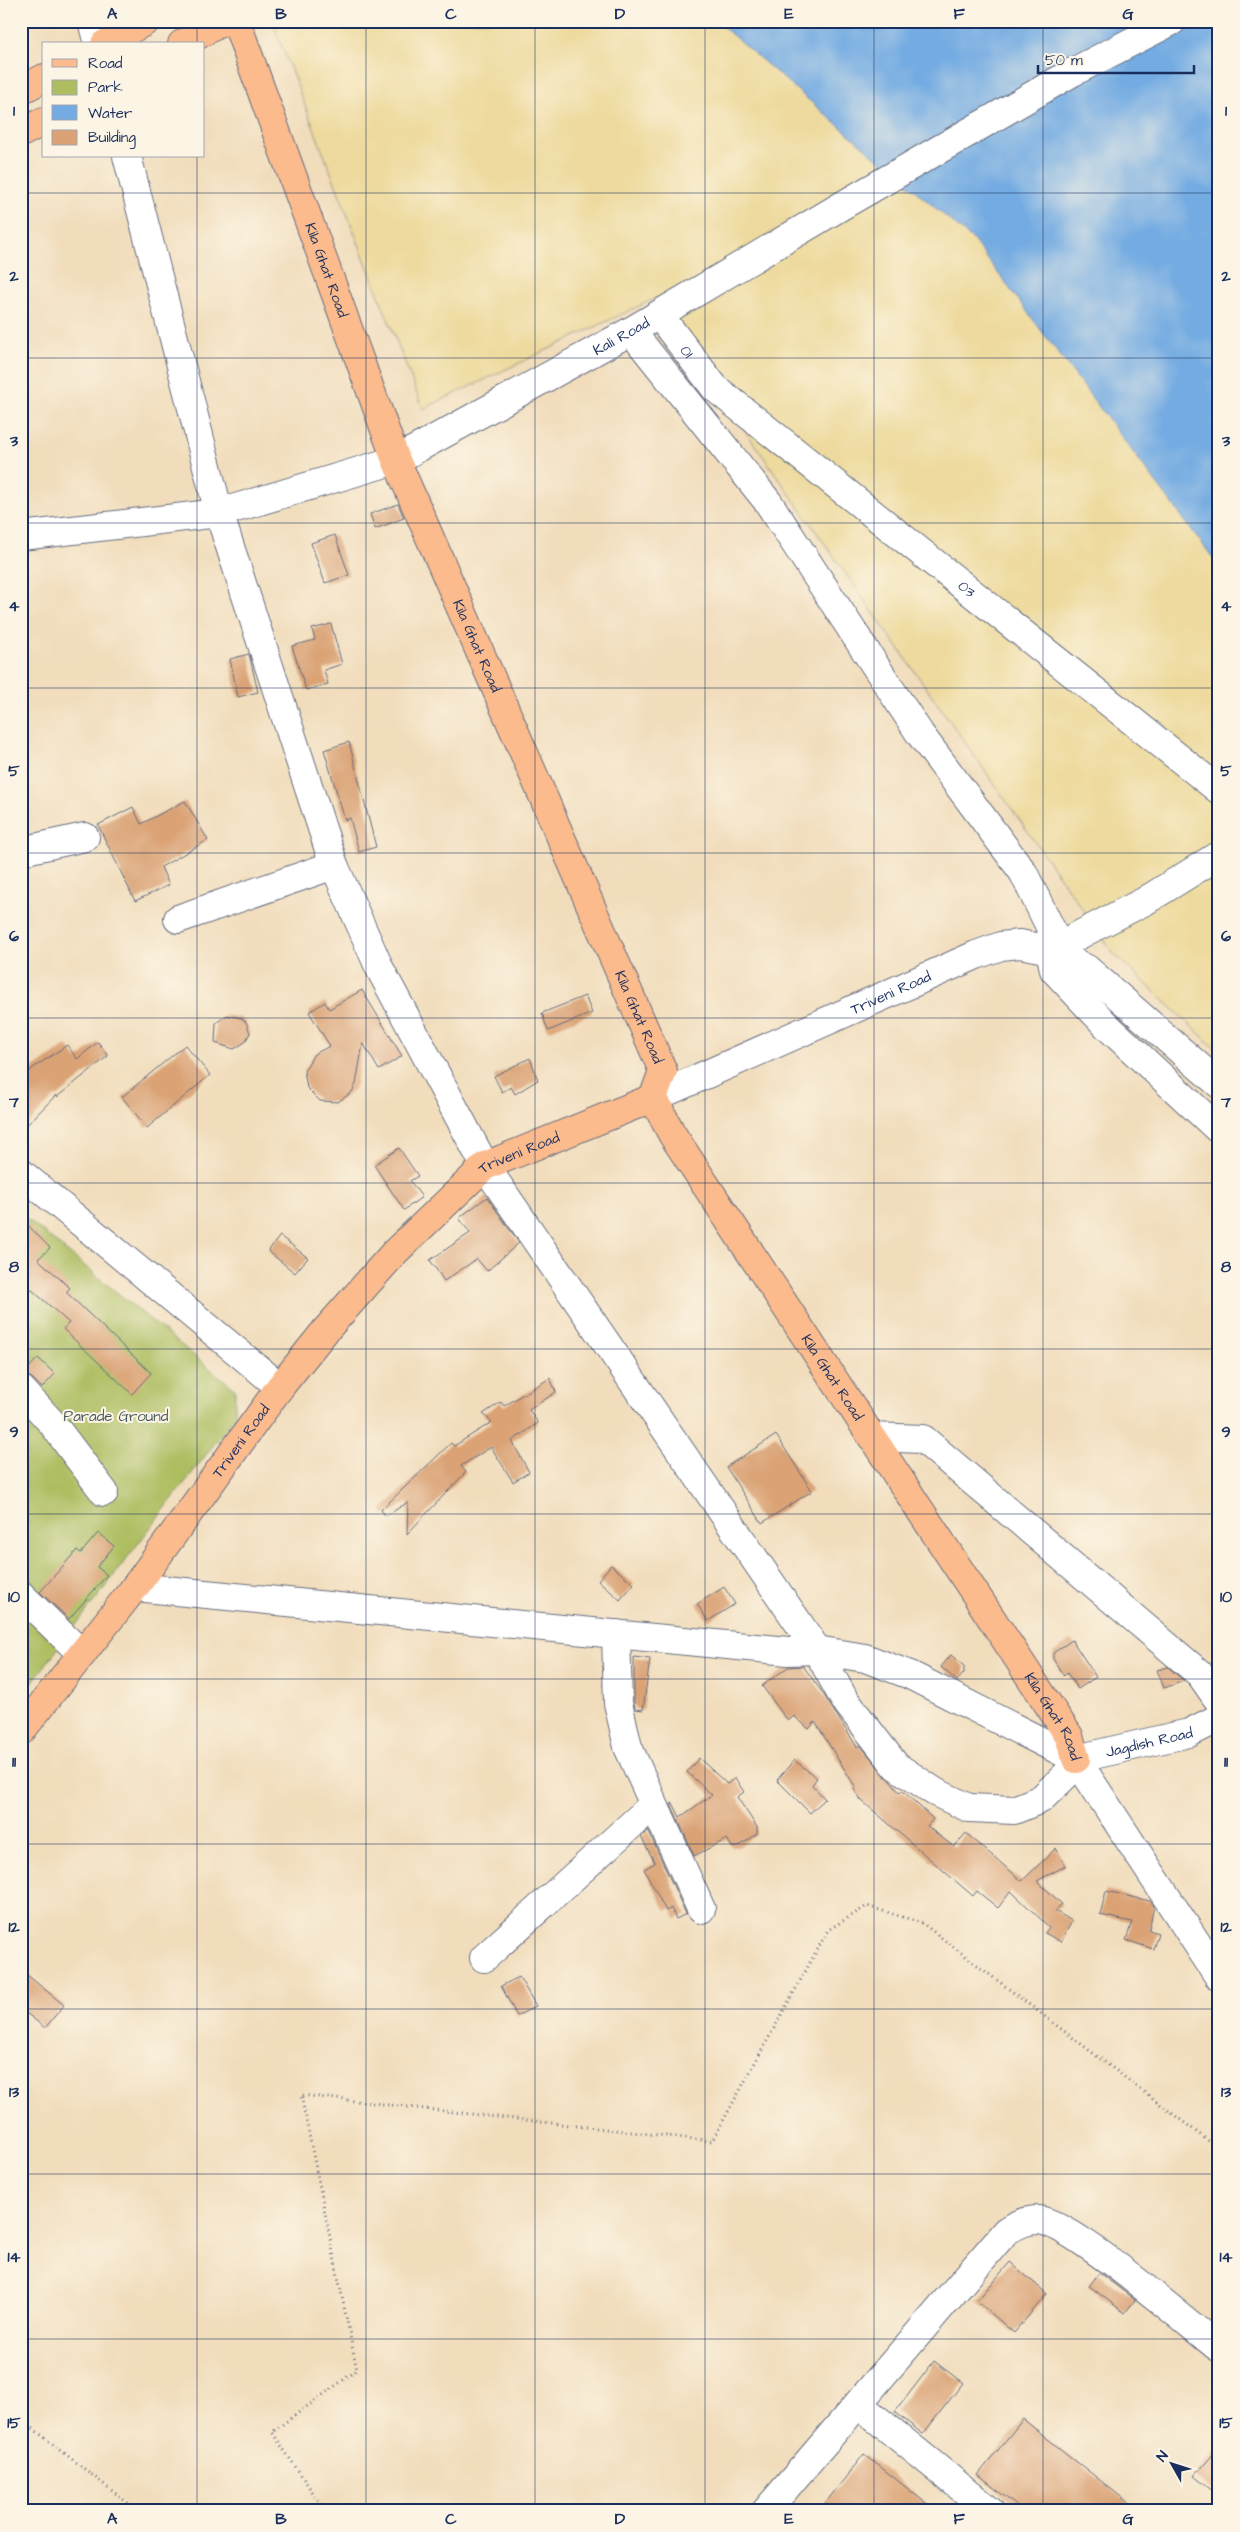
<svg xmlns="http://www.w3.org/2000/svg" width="1240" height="2532" font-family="'Architects Daughter',sans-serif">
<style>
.green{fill:#adbd60;stroke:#64765f}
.sand{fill:#eeda9e;stroke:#84847e}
.water{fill:#73abe2;stroke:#476da0}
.building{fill:#daa275}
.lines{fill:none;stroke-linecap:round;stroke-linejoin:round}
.minor-casing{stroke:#666c7f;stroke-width:30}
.major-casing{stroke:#666c7f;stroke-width:30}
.highway-casing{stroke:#666c7f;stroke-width:30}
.path{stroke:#666c7f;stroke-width:3;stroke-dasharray:1 4;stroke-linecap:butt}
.minor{stroke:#fff;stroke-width:28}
.major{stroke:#fbbb8d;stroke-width:28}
.highway{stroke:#fbbb8d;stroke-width:28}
.grid{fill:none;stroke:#1b2f5e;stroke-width:1;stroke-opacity:0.55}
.labels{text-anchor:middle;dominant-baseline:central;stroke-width:4;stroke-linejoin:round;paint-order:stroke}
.street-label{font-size:15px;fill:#1b2f5e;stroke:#fcf5e5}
.park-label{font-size:15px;fill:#475a5f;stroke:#fcf5e5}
.neatline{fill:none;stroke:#1b2f5e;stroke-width:2}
.grid-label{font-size:16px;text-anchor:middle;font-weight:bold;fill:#1b2f5e}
</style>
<rect width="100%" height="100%" fill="#fcf5e5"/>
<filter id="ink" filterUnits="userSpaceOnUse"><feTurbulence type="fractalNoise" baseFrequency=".02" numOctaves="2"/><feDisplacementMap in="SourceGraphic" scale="10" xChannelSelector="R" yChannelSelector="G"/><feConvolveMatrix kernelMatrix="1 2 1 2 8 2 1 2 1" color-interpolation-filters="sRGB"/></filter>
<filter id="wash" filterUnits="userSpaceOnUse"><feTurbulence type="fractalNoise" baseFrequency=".0096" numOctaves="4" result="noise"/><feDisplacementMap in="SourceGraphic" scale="20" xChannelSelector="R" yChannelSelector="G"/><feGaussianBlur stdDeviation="1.12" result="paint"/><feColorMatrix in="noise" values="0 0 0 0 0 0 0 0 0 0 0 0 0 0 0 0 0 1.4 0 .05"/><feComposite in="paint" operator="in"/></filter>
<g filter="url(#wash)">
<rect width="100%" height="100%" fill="#f1ddbc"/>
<path class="green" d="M21,1214L235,1389V1417L21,1697Z"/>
<path class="sand" d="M272,21H1186L1219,29V1052L1114,954L715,388L668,310L658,297L423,409Z"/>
<path class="water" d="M716,21H1219V566L973,240Z"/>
<g id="blocks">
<g class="building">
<path d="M398,504L404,518L375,529L370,514Z"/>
<path d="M335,535L349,575L325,583L311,543Z"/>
<path d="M331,624L342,664L324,670L328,684L306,690L292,646L315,640L312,629Z"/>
<path d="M249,654L258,692L238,697L230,659Z"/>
<path d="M349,742L376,847L359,852L350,818L345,820L324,750Z"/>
<path d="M185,801L208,840L161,867L169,885L135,901L98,825L133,807L141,824Z"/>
<path d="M362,990L402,1056L379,1070L363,1043L356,1084L352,1092L338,1102L320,1101L307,1088L304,1071L314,1054L330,1046L309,1012L325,1002L329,1009Z"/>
<path d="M585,996L592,1013L548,1031L542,1013Z"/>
<path d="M227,1015L241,1018L246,1022L250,1033L245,1042L234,1049L215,1043L216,1023Z"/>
<path d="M98,1042L108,1056L57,1097L56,1095L21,1131V1080L33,1068L67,1045L77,1059Z"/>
<path d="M185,1045L210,1075L147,1128L122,1097Z"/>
<path d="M530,1058L538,1080L515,1094L511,1087L502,1092L494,1076Z"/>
<path d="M399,1148L418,1176L410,1181L422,1197L404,1210L374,1165Z"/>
<path d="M487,1197L519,1243L487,1271L477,1259L444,1281L430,1260L470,1233L459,1218Z"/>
<path d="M21,1218L50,1248L38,1259L70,1288L66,1292L151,1373L132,1394L63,1329L69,1323L21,1280Z"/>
<path d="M280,1236L308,1258L295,1273L268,1251Z"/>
<path d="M38,1358L55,1374L42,1388L32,1378L23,1374Z"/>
<path d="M550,1378L556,1392L529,1410L538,1423L512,1441L529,1472L513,1482L491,1447L461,1466L466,1472L407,1534L408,1502L386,1516L381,1510L451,1443L454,1446L492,1422L483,1414L501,1402L504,1406Z"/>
<path d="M776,1435L812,1491L762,1523L726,1467Z"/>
<path d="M98,1533L114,1546L97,1567L107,1575L69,1619L40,1592L77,1550L81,1553Z"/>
<path d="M611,1565L634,1584L620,1600L598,1580Z"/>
<path d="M724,1587L735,1604L708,1621L697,1604Z"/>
<path d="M1072,1640L1096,1677L1078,1689L1067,1673L1064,1676L1053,1659V1653Z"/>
<path d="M951,1655L964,1666V1673L957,1681L941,1667Z"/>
<path d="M634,1657L650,1659L643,1710L635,1709L634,1701Z"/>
<path d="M803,1666L822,1692L857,1747L860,1745L900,1793L902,1790L933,1819L927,1826L954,1847L966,1833L1022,1881L1056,1848L1065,1866L1037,1881L1062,1904L1055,1911L1072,1921L1061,1942L1045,1933L1049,1927L1011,1891L998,1908L977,1891L973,1896L861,1800L854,1789L856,1788L815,1722L809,1729L794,1716L788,1721L762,1686L788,1667Z"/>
<path d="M1168,1667L1184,1681L1164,1688L1157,1670Z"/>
<path d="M699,1758L727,1784L735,1778L744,1792L737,1797L757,1827V1834L738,1847H732L727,1839L694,1856L671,1804L673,1803L680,1817L712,1795L687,1772Z"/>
<path d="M794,1760L817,1778L812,1785L825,1799L810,1813L777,1780Z"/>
<path d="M648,1830L686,1914L676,1919L671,1908L666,1911L644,1869L655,1863L641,1837Z"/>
<path d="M1106,1891L1150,1901L1154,1906L1149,1930L1158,1933L1153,1949L1126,1940L1132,1922L1100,1915Z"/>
<path d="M21,1970L64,2005L45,2028L21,2009Z"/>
<path d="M519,1977L536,2006L517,2016L501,1986Z"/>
<path d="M1010,2262L1047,2294L1014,2333L977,2301Z"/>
<path d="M1099,2273L1135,2300L1125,2313L1089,2286Z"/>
<path d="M934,2361L963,2383L923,2434L895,2412Z"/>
<path d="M1023,2419L1068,2455L1139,2511H1023L978,2475Z"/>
<path d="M1219,2446V2496L1194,2476Z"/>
<path d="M864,2454L936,2511H819Z"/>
</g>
</g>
</g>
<g filter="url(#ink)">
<use href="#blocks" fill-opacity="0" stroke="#666c7f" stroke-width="1"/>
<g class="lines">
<defs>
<g id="minor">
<path d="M92,21L98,44"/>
<path d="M127,156L219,513L334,865L380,969L485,1166L817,1650L844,1699L896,1766L935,1792L969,1808L1014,1810L1041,1799L1068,1773L1076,1759"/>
<path id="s1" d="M659,315L715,388L1219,790"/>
<path d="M631,331L768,502L920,734L1023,872L1052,931L1050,950L1054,970L1107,1026L1219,1130"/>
<path id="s2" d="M21,536L219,513L396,460L631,331L843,205L1073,72L1172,21"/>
<path d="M21,851L85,837"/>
<path d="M178,919L334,865"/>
<path d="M1050,950L1087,969L1219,1084"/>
<path id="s3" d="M653,1098L976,955L1001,946L1020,944L1050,950L1145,901L1219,855"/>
<path d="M21,1173L280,1387"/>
<path d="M21,1389L52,1423L104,1492"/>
<path d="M872,1437L923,1439L1200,1674L1219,1701"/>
<path d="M135,1587L788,1651L817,1650L865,1658L910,1675L1076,1759"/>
<path d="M21,1595L82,1654"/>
<path d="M616,1634L618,1703L628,1747L701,1909"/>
<path d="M1076,1759L1219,1977"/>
<path id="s4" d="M1076,1759L1189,1733L1219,1718"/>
<path d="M484,1958L653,1805"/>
<path d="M858,2404L990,2511"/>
<path d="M766,2511L1006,2231C1017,2225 1025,2220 1038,2220C1071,2222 1186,2322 1219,2348"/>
</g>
<g id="major">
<path id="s5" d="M236,21L396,460L663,1071L653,1098L672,1134L1069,1736L1076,1759"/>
<path id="s6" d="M21,1731L135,1587L280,1387L325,1331L395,1252L485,1166L653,1098"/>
</g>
<g id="highway">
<path d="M105,44L146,21"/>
<path d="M182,44L223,21"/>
<path d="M21,90L44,78"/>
<path d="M21,133L44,121"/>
</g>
</defs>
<use href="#minor" class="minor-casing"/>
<use href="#major" class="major-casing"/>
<use href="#highway" class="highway-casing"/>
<g class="path">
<path d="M21,2419L138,2511"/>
<path d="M320,2511L324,2509L272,2432L357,2370L301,2095L712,2141L828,1930L867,1906L922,1923L1219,2149"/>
</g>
<use href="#minor" class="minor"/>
<use href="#major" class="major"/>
<use href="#highway" class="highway"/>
</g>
</g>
<path class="grid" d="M197,21V44M366,21V2511M535,21V2511M705,21V2511M874,21V2511M1043,21V2511M197,156V2511M21,193H1219M21,358H1219M21,523H1219M21,688H1219M21,853H1219M21,1018H1219M21,1183H1219M21,1349H1219M21,1514H1219M21,1679H1219M21,1844H1219M21,2009H1219M21,2174H1219M21,2339H1219"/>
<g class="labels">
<g class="street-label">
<text stroke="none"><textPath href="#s5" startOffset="265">Kila Ghat Road</textPath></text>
<text stroke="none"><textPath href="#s2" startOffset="641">Kali Road</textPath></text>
<text stroke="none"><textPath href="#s1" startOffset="46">01</textPath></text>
<text stroke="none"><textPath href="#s1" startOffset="414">03</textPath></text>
<text stroke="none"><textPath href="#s5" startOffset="670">Kila Ghat Road</textPath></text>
<text stroke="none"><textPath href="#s3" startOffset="260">Triveni Road</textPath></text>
<text stroke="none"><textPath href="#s5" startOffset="1075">Kila Ghat Road</textPath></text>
<text stroke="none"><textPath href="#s6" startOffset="769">Triveni Road</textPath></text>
<text stroke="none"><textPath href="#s5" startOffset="1495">Kila Ghat Road</textPath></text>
<text stroke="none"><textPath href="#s6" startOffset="364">Triveni Road</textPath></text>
<text stroke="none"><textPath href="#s5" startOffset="1900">Kila Ghat Road</textPath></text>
<text stroke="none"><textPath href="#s4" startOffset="75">Jagdish Road</textPath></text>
</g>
<g class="park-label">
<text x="116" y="1416">Parade Ground</text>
</g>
</g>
<rect width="1240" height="2532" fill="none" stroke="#fcf5e5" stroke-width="55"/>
<rect x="42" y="42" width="162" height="115" fill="#fcf5e5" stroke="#a2a6af"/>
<rect x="52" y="59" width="25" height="8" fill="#fbbb8d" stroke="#a2a6af"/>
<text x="88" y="68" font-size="15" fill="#1b2f5e">Road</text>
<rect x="52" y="80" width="25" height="15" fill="#adbd60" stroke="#a2a6af"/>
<text x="88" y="92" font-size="15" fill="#1b2f5e">Park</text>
<rect x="52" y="105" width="25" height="15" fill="#73abe2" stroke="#a2a6af"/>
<text x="88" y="118" font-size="15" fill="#1b2f5e">Water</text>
<rect x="52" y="130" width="25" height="15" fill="#daa275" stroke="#a2a6af"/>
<text x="88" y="142" font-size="15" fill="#1b2f5e">Building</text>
<g transform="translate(1172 2464) rotate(309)" stroke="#fcf5e5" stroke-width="4" paint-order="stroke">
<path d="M0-4L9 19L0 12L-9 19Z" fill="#1b2f5e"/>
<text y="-8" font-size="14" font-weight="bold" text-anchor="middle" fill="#1b2f5e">N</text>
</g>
<path d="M1038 65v8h156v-8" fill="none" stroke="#1b2f5e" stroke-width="2.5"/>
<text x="1045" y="65" font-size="15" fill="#1b2f5e" stroke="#fcf5e5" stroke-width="4" paint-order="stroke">50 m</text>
<rect x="28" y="28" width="1184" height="2476" class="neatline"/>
<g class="grid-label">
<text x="112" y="19">A</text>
<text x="281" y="19">B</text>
<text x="451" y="19">C</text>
<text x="620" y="19">D</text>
<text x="789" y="19">E</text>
<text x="959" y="19">F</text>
<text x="1128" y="19">G</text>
<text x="14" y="116">1</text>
<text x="1226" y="116">1</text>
<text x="14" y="281">2</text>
<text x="1226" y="281">2</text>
<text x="14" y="446">3</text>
<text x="1226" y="446">3</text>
<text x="14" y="611">4</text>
<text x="1226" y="611">4</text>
<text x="14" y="776">5</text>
<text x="1226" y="776">5</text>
<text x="14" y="941">6</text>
<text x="1226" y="941">6</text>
<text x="14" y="1107">7</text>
<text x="1226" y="1107">7</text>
<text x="14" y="1272">8</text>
<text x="1226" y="1272">8</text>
<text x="14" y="1437">9</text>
<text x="1226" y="1437">9</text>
<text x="14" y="1602">10</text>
<text x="1226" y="1602">10</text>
<text x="14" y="1767">11</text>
<text x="1226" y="1767">11</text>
<text x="14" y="1932">12</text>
<text x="1226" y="1932">12</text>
<text x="14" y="2097">13</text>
<text x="1226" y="2097">13</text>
<text x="14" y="2262">14</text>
<text x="1226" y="2262">14</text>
<text x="14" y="2428">15</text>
<text x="1226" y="2428">15</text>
<text x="112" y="2524">A</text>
<text x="281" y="2524">B</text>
<text x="451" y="2524">C</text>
<text x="620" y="2524">D</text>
<text x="789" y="2524">E</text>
<text x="959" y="2524">F</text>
<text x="1128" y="2524">G</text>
</g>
</svg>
